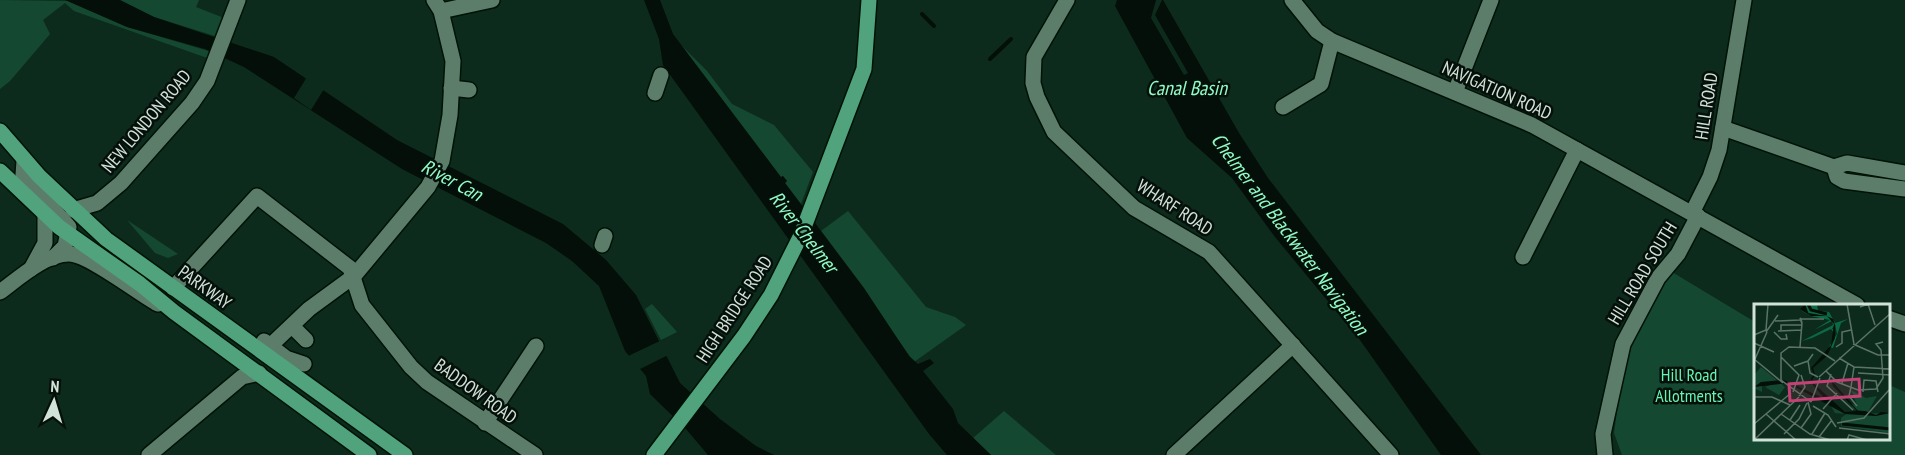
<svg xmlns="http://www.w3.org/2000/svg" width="1905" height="455" font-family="'PT Sans Narrow',sans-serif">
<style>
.green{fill:#154830}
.water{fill:#030f08}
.pier{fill:#0d2b1c}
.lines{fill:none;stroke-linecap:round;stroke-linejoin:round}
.stream{stroke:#030f08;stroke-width:4}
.street-casing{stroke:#001306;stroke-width:18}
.secondary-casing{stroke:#001306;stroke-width:18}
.primary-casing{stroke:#001306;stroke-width:18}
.street{stroke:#5d7d6b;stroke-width:15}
.secondary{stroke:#5d7d6b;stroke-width:15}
.primary{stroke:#50a37c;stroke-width:15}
.labels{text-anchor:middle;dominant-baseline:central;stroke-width:5;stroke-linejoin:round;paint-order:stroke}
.street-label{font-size:18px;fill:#d1e2d8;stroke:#05100a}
.park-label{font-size:18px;fill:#66f5b1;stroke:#05100a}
.water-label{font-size:20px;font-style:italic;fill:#91fcc5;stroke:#05100a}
.inset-river{fill:none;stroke:#030f08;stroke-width:3}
.inset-road{fill:none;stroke:#5b7467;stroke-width:1.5}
.view{fill:#c54074;fill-opacity:0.15;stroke:#c54074;stroke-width:3}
.inset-edge{fill:none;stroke:#d1e2d8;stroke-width:3}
</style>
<rect width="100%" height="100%" fill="#0d2b1c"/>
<g class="green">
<path d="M0,0L69,1L127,27L212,52L210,59L74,11L65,3L43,20L50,34L10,81L0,89Z"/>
<path d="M120,0H199L196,7L224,18L218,37L154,17Z"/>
<path d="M681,45L707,71L732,104L774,125L813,172L801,204L785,183L787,181L783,176L781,178Z"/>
<path d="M848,211L926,307L955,317L966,325L914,362L821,231Z"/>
<path d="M127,220L178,254L168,258L155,253Z"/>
<path d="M1672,272L1755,322V438H1888L1889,385L1905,392V455H1622L1614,433L1620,388L1630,347L1639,324Z"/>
<path d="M652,304L677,332L661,340L645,309Z"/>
<path d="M1004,411L1056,455H991L973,438Z"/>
</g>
<g class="water">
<path d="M65,0H120L154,17L274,57L397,140L563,224L606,260L636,295L680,383L720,419L756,446L774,455H708L686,429L650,394L646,376L625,351L599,286L572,261L546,243L402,169L244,67L205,49L127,27Z"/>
<path d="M644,0H660L673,34L781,177L783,176L787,181L785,183L864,288L909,356L918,364L930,359L934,363L923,371L953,409L958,423L991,455H947L929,434L663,65L659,39Z"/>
<path d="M1117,0H1163L1239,133L1268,178L1481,455H1441L1360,340L1275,237L1232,178L1187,138L1115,6Z"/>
</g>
<g class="pier">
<path d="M1156,0H1162L1155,15L1188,73L1184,75L1151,18Z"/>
<path d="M307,77L324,89L311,110L294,98Z"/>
<path d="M664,339L670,354L636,371L626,357Z"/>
</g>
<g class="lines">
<g class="stream">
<path d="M922,14L934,26"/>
<path d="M990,59L1011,39"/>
</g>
<defs>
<g id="street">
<path d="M1067,0L1034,57L1033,83L1037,97L1054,132L1134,208L1209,252L1391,455"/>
<path d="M1292,0L1317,31L1332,41L1532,125L1857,305"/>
<path d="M441,11L492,0"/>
<path d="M451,88L469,90"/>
<path d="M1455,92L1491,0"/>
<path d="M655,93L661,75"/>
<path d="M1283,107L1321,84L1332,41"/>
<path d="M1723,128L1834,167L1847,163L1905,173"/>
<path d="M1834,167L1837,177L1844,181L1905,189"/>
<path d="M73,210L97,203L121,183L192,103L207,81L238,0"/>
<path d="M1692,213L1710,177L1719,150L1744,0"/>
<path d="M602,245L605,236"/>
<path d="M1523,257L1577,150"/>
<path d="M173,288L257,196L350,268L362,305L411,367L427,382L535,455"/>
<path d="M1888,318L1905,324"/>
<path d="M292,326L306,340"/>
<path d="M264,341L286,358L304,364"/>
<path d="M270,346L309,309L354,276L428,187L442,161L450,115L453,61L441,11L434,0"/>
<path d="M485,423L536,346"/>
<path d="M1174,455L1293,345"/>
<path d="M1605,455L1603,434L1623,344L1658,278L1678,254L1698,216"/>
</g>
<g id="secondary">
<path d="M24,161L23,175L69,227L65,246L53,258"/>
<path d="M31,269L45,243V216"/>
<path d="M0,292C19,278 45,254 69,254C88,254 138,293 158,304"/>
<path d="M149,455L242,377L259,373"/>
</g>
<g id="primary">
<path d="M0,131L39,176L106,239L405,455"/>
<path d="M0,171L59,227L140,284L174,312L369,455"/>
<path d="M654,455L744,336L771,295L801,235L864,69L869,0"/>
</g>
</defs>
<use href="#street" class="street-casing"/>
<use href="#secondary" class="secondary-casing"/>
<use href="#primary" class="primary-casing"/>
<use href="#street" class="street"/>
<use href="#secondary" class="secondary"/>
<use href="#primary" class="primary"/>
</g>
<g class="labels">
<g class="street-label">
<text transform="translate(1497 90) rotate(24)">NAVIGATION ROAD</text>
<text transform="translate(1706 106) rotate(-81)">HILL ROAD</text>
<text transform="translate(146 121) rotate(-50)">NEW LONDON ROAD</text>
<text transform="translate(1175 207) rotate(33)">WHARF ROAD</text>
<text transform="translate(1642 273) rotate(-59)">HILL ROAD SOUTH</text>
<text transform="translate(205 287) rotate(36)">PARKWAY</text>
<text transform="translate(734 309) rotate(-57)">HIGH BRIDGE ROAD</text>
<text transform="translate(476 391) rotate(36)">BADDOW ROAD</text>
</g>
<g class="park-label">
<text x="1689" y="374">Hill Road<tspan x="1689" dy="21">Allotments</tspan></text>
</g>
<g class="water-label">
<text x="1187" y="88">Canal Basin</text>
<text transform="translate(452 180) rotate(28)">River Can</text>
<text transform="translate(804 232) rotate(52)">River Chelmer</text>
<text transform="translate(1290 234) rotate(53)">Chelmer and Blackwater Navigation</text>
</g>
</g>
<g transform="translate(1754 304)">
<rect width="136" height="136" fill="#0d2b1c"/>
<path d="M7,63L31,83L25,91L11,83L21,79H8V88L0,84V71ZM97,86L112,94L123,92L114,108L99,105L97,100L103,101ZM75,99L91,110L136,109V129L87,122V114L92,110L81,109Z" fill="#154830"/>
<path d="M51,0H63L64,7L75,8L81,19L94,15L87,19L79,44L75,43L83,30L81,20L78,25L81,26V30L77,25L58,34L48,37L79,21L78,17L60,26L76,16L57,12L46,6L55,10Z" fill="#0b6a45"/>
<path d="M51,0L54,9L73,12L79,15L81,21V34L73,52L59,64L61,71L58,76L59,79L91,108L103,107L79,82L77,76L104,107H111L122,111L127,108L136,109L122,112L91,110L34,79L0,83L7,78L30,76L71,95L59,81L57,75L60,70L57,64L77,41L80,20L73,12H57L46,5Z" fill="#030f08"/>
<path class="inset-river" d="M54,0L57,6L73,10M88,120L137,125"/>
<path class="inset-road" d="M93,0L100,40M106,3L114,0L121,21M47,15H70M21,17L46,16M27,26V21H48M24,27L48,26M12,28L24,11M20,28L27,35H33L32,30M0,31L12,26L14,0M0,39L20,48M99,40L124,51H137M46,43L48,19L47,15L46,14L48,20M82,43L88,39V28L97,26M27,53L45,71L39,88M85,54L100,63L137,65M0,55L29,79M1,55L13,28M54,57L56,69L64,73M40,62L54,57L59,50M72,67L83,78L104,86L122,85L129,74L127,46L122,40L129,38M104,69L137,71M77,70L73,82L99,106M65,73L137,9M88,79L94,59M97,83L95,92L103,102M97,83L100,63M109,88L110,76L122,77L124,88M45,92L51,83L47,71M0,93H18L36,101M57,98L27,76V49L35,43L61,44L81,57M57,98L66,74M59,102L74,111L82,123M69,105L83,89M12,110L42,136M27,110L56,130L76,136M36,116L46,101M83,119L110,114L135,86M0,120L37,89M47,124L57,110L54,98M85,124L137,130M30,130L45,115L53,99M58,130L71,109M65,133L78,116M0,136L45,93M93,136L95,131L113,136"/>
<path class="view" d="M105,75L106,92L36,97L35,80Z"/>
<rect width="136" height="136" class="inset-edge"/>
</g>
<g transform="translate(54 401) rotate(4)" stroke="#05100a" stroke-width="4.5" paint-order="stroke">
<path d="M0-4.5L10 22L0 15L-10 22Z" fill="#d1e2d8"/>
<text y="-9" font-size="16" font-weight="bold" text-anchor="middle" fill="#d1e2d8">N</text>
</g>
</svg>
